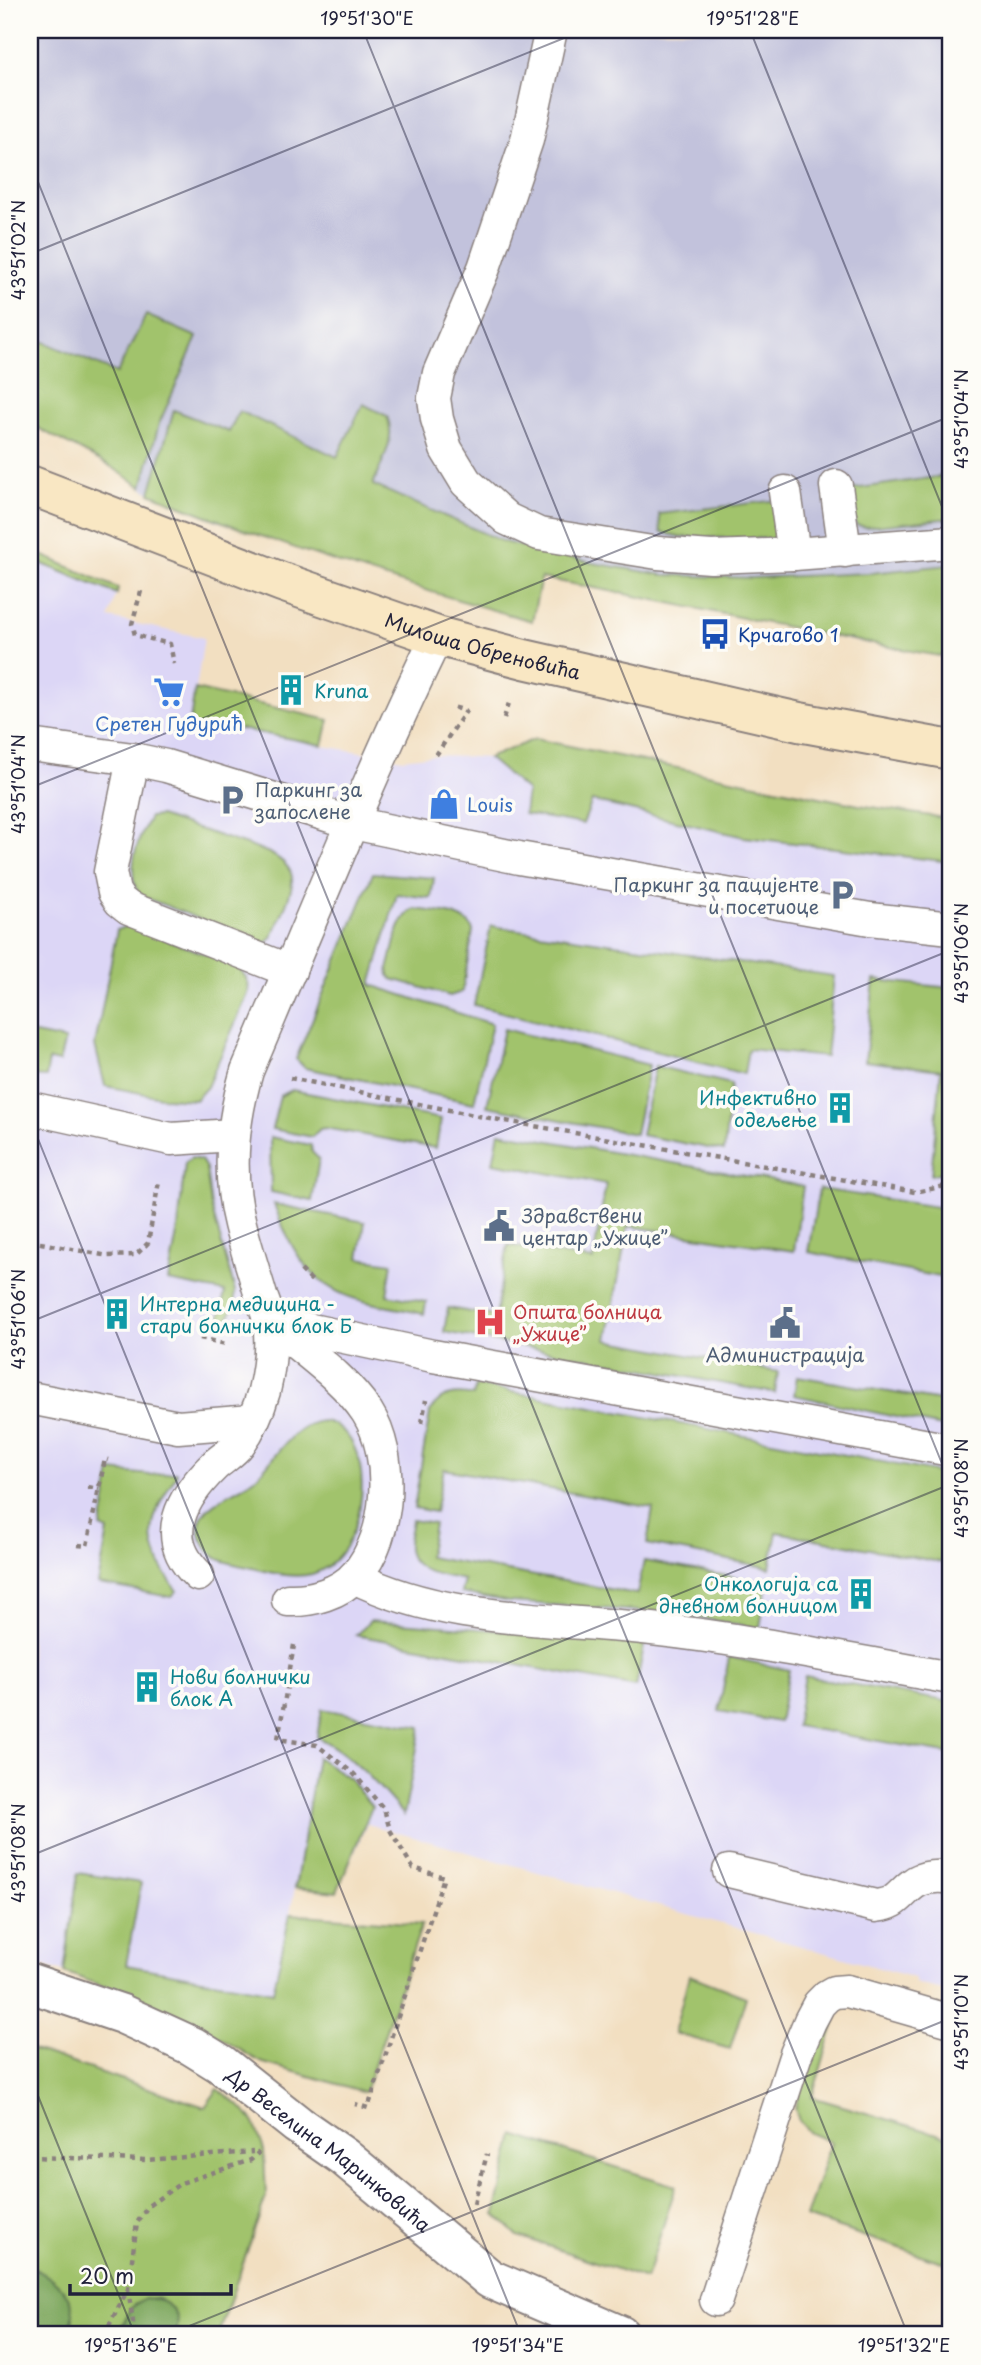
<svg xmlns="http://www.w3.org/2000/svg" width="981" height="2365" font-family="'Playpen Sans',sans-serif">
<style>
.built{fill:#dcd6f6}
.industrial{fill:#c2c2dc}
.green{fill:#a1c36c;stroke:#627254;stroke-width:2}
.forest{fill:#80a960;stroke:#51664e;stroke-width:2}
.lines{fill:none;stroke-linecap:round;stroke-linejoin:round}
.lane-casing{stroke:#8a807e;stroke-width:35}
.street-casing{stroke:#8a807e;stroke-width:42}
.secondary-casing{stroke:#8a807e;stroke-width:42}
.path{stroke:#8a807e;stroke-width:4.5;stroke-dasharray:5 5;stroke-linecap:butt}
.lane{stroke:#fff;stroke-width:32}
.street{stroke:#fff;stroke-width:38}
.secondary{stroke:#f9e7c3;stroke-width:38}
.ticks{fill:none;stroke:#22223b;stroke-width:2;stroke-opacity:0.45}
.labels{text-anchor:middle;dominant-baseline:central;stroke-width:7;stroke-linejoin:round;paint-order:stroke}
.transit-label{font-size:19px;fill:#164399;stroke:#fdfcf7;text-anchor:start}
.street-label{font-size:19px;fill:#22223b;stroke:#fdfcf7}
.culture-label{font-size:19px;fill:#0d838f;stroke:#fdfcf7;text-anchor:start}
.shop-label{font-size:19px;fill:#366cbe;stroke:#fdfcf7}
.service-label{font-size:19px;fill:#4e5e75;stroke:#fdfcf7;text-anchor:start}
.health-label{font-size:19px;fill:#be3a42;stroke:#fdfcf7;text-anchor:start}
.neatline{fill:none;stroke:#22223b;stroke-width:2.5}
.ticks-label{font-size:18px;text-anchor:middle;fill:#22223b}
</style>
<rect width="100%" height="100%" fill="#fdfcf7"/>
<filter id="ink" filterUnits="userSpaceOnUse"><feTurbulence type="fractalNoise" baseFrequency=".0143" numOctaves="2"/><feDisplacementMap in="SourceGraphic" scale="14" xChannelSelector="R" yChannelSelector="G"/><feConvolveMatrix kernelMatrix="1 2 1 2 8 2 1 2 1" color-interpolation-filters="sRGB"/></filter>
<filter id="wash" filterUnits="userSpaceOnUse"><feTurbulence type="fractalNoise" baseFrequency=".00686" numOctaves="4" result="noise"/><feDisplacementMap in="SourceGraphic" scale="28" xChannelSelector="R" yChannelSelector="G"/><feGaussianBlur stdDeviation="1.57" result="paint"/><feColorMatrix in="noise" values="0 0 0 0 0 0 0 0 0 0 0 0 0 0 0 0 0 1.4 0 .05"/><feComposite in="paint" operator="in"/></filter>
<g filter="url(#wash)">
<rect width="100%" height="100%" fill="#f2dfc1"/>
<path class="built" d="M30,550L118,588L109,618L204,638L196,689L329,720L323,746L403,759L436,755L488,758L535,739L859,805L951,819V1993L915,1983V1978L367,1824L337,1893L295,1888L270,2012L64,1972L30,1961Z"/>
<path class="industrial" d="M30,30H951V658L851,641L660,600L219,522L150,493L110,466L30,424Z"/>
<g class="green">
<path d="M146,315L197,337L159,424L142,487L110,466L30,424V336L117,373Z"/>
<path d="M363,404L387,416C397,440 381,462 373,485L504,542L593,563L664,575L752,578L870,573L948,565L951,591V658C814,635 679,603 541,578L532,621C402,585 274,545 150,493L174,410L229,432L239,411L337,457Z"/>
<path d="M951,475V518L866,527L856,525L846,490Z"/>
<path d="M779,500L780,539L680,537L661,532L659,514Z"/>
<path d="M30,550L118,588L117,594L30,559Z"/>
<path d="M195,689L329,720L323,745L240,729L189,727Z"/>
<path d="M535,739L859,805L951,819V862L744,837L592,801L583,824L524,814L527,791L488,758Z"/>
<path d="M160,816L267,852C300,868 295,882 283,912C278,923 275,934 267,943L262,944L139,895C126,870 137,840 150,817Z"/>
<path d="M373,873L434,878L431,898L397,894L371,985L492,1024L474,1103L305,1068L296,1059Z"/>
<path d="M415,909C432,912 468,912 473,931L462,992L450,996L392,979L389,975L388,969C394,951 396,917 415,909Z"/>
<path d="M128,925L234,965C244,972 251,981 248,994L207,1087L195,1100L166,1098L105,1086L95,1045L117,930Z"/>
<path d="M491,926L834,976L826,1057L748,1049L744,1074L474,1005Z"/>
<path d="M874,980L951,988V1170L931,1175L941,1070L865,1061Z"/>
<path d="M504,1029L649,1065L635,1134L487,1106Z"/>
<path d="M30,1033L65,1040L59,1062L49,1060L46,1077L30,1076Z"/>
<path d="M655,1066L731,1084L724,1151L641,1135Z"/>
<path d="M292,1090L441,1119L436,1148L325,1128L320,1129L312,1137L272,1129L280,1096Z"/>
<path d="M499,1132L803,1186L794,1251L628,1226L607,1340L778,1372L775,1393L444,1332L448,1308L495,1316L508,1245L593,1260L606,1184L493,1163Z"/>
<path d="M270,1137L311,1145L312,1152L319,1159L312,1201L271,1192Z"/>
<path d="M191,1158L201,1160L206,1168L211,1206L235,1291V1301L227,1322L219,1320L225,1292L168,1281L178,1228L185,1163Z"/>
<path d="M819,1189L951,1209V1279L808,1252Z"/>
<path d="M274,1204L365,1222L359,1258L392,1263L387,1295L426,1302L424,1314C399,1308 369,1305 345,1295C305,1279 287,1241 274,1204Z"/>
<path d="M951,1345V1429L794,1395L797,1376L941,1401Z"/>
<path d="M476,1385L951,1475V1564L777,1532L770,1568L647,1544L653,1508L444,1469L435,1512L414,1508L430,1412C439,1394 455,1392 473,1396Z"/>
<path d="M323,1421C381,1431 371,1557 312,1574C289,1580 261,1569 238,1565C222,1561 212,1559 204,1544C183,1507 235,1495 255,1478C275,1460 292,1423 323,1421Z"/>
<path d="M111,1471L150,1475L176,1472V1476C145,1523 143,1543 177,1591L171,1597L98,1584L108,1531L101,1528Z"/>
<path d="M412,1520L434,1524L428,1557L637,1594L644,1561L767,1583L760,1628L667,1613L510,1602L461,1593L464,1580C445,1575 410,1574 408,1548C407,1539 411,1529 412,1520Z"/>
<path d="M370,1621L645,1641L636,1687L356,1635Z"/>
<path d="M729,1657L789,1670L779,1722L719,1711Z"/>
<path d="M805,1676L951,1702V1754L796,1726Z"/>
<path d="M322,1709L421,1727L404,1815C378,1785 353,1755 317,1737Z"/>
<path d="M317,1757L349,1778L372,1807L337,1892L295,1888Z"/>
<path d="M78,1873L141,1883L126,1965L273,1992L290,1914L422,1924L365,2092L260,2062L206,2029L143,2001L64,1972Z"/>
<path d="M689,1975L746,1997L730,2049L674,2033Z"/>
<path d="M837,2015L812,2097L951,2138V2265L806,2217L831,2142L810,2133L799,2121L795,2108L819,2028Z"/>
<path d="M30,2049L205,2107L218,2089L243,2109L254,2123L264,2150L266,2197L218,2335H175L177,2330L159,2298C131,2298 128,2313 118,2335H71L73,2313L38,2270L30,2268Z"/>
<path d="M514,2135L676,2186L646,2279L518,2236L495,2214Z"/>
</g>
<g class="forest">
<path d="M30,2268C48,2273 71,2291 73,2312C74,2320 70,2327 71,2335H30Z"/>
<path d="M145,2298C167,2299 184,2312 175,2335H118L131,2308Z"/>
</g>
</g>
<g filter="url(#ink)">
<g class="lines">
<defs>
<g id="lane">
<path d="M551,30L527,140L484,268L439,373L434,398L437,419L446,449L466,482L507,519L539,534L658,553L711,557L794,554L951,542"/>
<path d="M836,486L845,551"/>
<path d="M785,492L794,554"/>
<path d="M30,745L133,759L166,766L353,823L519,858L870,919L951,928"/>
<path d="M133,759L110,872L114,892L120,901L129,908L290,971"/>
<path d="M30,1108L171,1139L233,1135"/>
<path d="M269,1321L433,1356L951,1450"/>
<path d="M273,1324C304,1351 344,1377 367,1412C395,1456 391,1535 356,1575C340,1593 311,1601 288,1600"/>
<path d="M30,1398L178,1427L252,1421"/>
<path d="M198,1575C158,1537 182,1497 215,1465C223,1458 233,1452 239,1444C250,1429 259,1409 264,1391C269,1370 272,1343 269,1322C268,1313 264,1304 261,1296C254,1272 246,1248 240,1224C227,1173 232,1122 247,1071C309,926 368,778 437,636"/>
<path d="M354,1577C445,1623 553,1618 652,1629C752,1640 852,1661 951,1678"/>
<path d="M729,1871L876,1906C899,1903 897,1896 913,1884C923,1876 940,1876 951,1878"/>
<path d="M716,2300L796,2054L810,2021L819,2004L827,1996L834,1992L847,1991L951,2021"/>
</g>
<g id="street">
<path id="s1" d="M30,1983L122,2014L192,2046L221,2064L298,2125L344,2157L490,2279L620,2335"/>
</g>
<g id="secondary">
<path id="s2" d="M30,485L282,582L437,636L524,659L799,722L951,750"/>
</g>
</defs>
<use href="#lane" class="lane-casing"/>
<use href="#street" class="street-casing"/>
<use href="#secondary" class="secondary-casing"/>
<g class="path">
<path d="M141,591L132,624L135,635L170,644L174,664"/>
<path d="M504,718L509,703"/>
<path d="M436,755L466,711L453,707"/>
<path d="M290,1078L494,1119L915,1192L951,1185"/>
<path d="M30,1241L108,1256L136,1255L148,1243L159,1181"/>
<path d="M301,1270L315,1284"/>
<path d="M200,1338L226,1344"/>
<path d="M422,1423L426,1400"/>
<path d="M88,1487L99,1489"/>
<path d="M78,1545L87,1546L105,1459L108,1460"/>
<path d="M294,1645L278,1739L317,1745L354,1774L384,1809L390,1830L413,1868L444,1877L368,2108L355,2104"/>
<path d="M30,2157L146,2160L253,2152"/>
<path d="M474,2204L487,2154"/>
<path d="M128,2289L135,2335"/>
<path d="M104,2335L128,2289L137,2223L148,2206L181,2183L251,2160L259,2152"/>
</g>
<use href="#lane" class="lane"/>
<use href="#street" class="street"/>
<use href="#secondary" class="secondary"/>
</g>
</g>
<path class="ticks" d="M363,30L951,1486M750,30L951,529M30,162L908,2335M30,254L584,30M30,788L951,416M30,1119L521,2335M30,1322L951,950M30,1856L951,1484M30,2076L135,2335M167,2335L951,2018"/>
<defs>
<symbol id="bus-bare" viewBox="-9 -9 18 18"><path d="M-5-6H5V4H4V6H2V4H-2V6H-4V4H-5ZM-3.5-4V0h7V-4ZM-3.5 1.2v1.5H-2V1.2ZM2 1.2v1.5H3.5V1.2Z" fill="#1a4fb4" stroke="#fdfcf7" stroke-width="2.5" paint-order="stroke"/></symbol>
<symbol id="building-bare" viewBox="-9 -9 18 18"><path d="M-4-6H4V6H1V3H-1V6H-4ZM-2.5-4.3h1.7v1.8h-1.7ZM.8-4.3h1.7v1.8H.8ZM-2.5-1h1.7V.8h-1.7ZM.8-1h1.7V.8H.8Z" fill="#0f9aa8" stroke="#fdfcf7" stroke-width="2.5" paint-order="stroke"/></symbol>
<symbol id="supermarket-bare" viewBox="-9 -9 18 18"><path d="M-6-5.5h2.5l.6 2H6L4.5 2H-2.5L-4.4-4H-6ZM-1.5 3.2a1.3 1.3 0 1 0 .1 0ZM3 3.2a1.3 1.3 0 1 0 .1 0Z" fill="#3f7fe0" stroke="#fdfcf7" stroke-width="2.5" paint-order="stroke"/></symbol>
<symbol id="parking-bare" viewBox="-9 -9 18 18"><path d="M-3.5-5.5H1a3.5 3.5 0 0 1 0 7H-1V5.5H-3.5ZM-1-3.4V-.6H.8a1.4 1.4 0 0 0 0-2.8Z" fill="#5c6f8a" stroke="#fdfcf7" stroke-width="2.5" paint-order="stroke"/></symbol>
<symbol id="shop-bare" viewBox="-9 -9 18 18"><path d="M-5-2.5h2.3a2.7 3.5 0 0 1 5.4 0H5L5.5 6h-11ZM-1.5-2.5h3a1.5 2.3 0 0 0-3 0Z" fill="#3f7fe0" stroke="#fdfcf7" stroke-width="2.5" paint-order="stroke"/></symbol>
<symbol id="civic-bare" viewBox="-9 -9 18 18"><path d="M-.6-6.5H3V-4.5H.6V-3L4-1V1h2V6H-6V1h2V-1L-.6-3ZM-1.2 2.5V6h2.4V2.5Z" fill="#5c6f8a" stroke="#fdfcf7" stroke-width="2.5" paint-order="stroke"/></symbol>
<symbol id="hospital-bare" viewBox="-9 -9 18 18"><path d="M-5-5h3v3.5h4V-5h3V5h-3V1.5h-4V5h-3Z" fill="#e0444e" stroke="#fdfcf7" stroke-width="2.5" paint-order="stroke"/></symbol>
</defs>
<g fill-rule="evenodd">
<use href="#bus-bare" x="693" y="612" width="44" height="44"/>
<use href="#building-bare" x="269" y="668" width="44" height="44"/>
<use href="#supermarket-bare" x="147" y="670" width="44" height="44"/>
<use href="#parking-bare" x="210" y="778" width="44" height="44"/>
<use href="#shop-bare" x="422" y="782" width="44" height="44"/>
<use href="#parking-bare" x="820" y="873" width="44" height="44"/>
<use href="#building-bare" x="818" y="1086" width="44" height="44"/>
<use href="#civic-bare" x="477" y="1204" width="44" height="44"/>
<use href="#building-bare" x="95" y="1292" width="44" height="44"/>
<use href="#hospital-bare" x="468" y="1300" width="44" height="44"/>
<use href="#civic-bare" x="763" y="1301" width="44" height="44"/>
<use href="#building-bare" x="839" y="1572" width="44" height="44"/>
<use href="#building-bare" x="125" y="1665" width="44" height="44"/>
</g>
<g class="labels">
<g class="transit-label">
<text x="738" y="634">Крчагово 1</text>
</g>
<g class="street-label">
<text stroke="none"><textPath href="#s2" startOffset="481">Милоша Обреновића</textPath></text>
<text stroke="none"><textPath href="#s1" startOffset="346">Др Веселина Маринковића</textPath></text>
</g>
<g class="culture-label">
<text x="314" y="690">Kruna</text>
<text x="817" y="1097" text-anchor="end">Инфективно<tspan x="817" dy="22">одељење</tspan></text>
<text x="140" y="1303">Интерна медицина -<tspan x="140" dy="22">стари болнички блок Б</tspan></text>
<text x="838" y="1583" text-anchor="end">Онкологија са<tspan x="838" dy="22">дневном болницом</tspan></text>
<text x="170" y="1676">Нови болнички<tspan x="170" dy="22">блок А</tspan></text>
</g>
<g class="shop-label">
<text x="169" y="723">Сретен Гудурић</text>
<text x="467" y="804" text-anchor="start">Louis</text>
</g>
<g class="service-label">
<text x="255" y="789">Паркинг за<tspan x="255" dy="22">запослене</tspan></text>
<text x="819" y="884" text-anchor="end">Паркинг за пацијенте<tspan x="819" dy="22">и посетиоце</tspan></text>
<text x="522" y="1215">Здравствени<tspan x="522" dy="22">центар „Ужице”</tspan></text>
<text x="785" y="1354" text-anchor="middle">Администрација</text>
</g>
<g class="health-label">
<text x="513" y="1311">Општа болница<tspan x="513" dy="22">„Ужице”</tspan></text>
</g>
</g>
<rect width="981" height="2365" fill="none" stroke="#fdfcf7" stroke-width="77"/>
<path d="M70 2284v10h161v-10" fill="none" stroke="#22223b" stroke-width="3.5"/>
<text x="80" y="2284" font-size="21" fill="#22223b" stroke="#fdfcf7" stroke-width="5" paint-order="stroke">20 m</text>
<rect x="38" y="38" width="904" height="2288" class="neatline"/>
<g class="ticks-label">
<text x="367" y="25">19°51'30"E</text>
<text x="753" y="25">19°51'28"E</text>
<text transform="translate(19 250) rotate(-90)" y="6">43°51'02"N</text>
<text transform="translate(962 419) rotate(-90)" y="6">43°51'04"N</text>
<text transform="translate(19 784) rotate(-90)" y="6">43°51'04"N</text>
<text transform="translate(962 953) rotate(-90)" y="6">43°51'06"N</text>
<text transform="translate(19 1319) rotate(-90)" y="6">43°51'06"N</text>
<text transform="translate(962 1488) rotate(-90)" y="6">43°51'08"N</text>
<text transform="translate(19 1853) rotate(-90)" y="6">43°51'08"N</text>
<text transform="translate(962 2022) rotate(-90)" y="6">43°51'10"N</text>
<text x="131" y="2352">19°51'36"E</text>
<text x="518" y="2352">19°51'34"E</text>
<text x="904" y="2352">19°51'32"E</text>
</g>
</svg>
